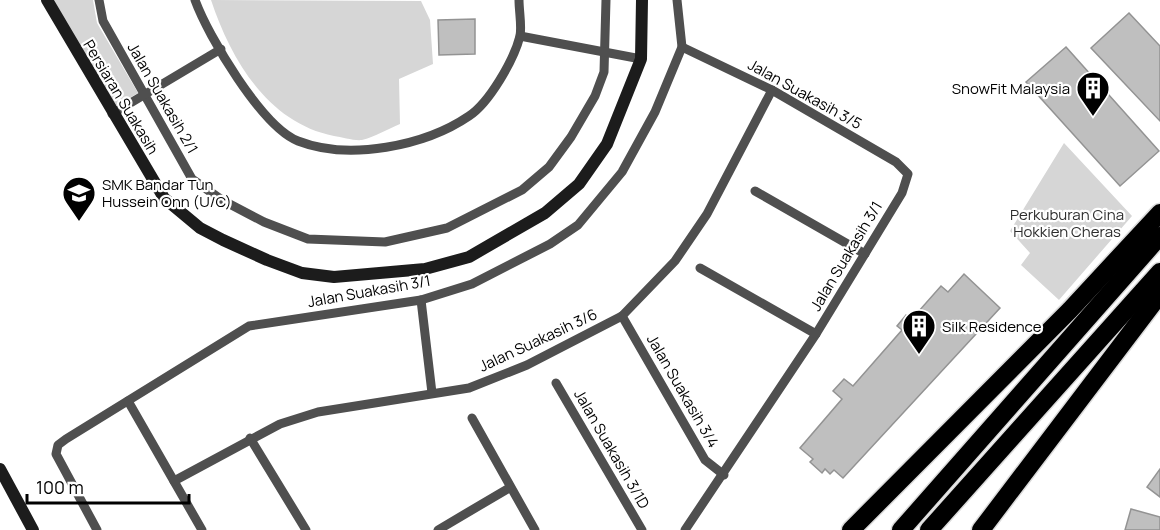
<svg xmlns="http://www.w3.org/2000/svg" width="1160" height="530" font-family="Manrope,sans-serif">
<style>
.green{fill:#d6d6d6}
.building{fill:#bfbfbf;stroke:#939393;stroke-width:1.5}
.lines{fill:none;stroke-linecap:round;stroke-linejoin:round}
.highway-casing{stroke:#dbdbdb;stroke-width:21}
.street{stroke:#4f4f4f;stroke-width:9}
.secondary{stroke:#1c1c1c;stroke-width:12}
.highway{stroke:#000;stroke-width:18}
.labels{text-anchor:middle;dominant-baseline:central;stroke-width:4.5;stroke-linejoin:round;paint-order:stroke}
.poi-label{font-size:15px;fill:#000;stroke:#fff;text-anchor:start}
.street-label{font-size:15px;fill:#000;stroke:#fff}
.park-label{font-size:15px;fill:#2d2d2d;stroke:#fff}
</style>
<rect width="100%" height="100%" fill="#fff"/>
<g class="green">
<path d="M53,0H93L97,23L138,93L114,107Z"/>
<path d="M211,0L421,1L430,20L433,64L399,79L400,124C388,129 374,137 362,140C354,141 342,137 334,136C268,123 231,60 211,0Z"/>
<path d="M1064,143L1132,216L1059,300L1021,265L1030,253L1010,231Z"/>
</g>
<g class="building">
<path d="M1129,13L1160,46V121L1091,48Z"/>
<path d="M475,19V54L439,55L438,20Z"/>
<path d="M1066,47L1159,151L1120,186L1026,82Z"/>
<path d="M964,274L1000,308L843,478L834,470L830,474L825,469L822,473L810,462L813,459L800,448L842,399L833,391L844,379L853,386L902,330L897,326L906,315L911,320L941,286L948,292Z"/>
<path d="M1160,469V497L1147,487Z"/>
<path d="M1131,509L1160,517V530H1125Z"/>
</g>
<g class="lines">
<defs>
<g id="highway">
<path d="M851,530L1070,310L1160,213"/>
<path d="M901,530L1160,236"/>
<path d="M929,530L1160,272"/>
<path d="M981,530L1160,294"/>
</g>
</defs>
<use href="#highway" class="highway-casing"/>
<g class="street">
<path d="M99,0L103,21L192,179L222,200L264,222L308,239L385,242L447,228L522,190L549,167L571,137L595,96L604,72L606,0"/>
<path d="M195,0C208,36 262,127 298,141C349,161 425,146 469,116C489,103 514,60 520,36C522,26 519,11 519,0"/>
<path d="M520,36L641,59"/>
<path d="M682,47L772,90L896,162L908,174L902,193L816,334L685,530"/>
<path d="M112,114L221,49"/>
<path d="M755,191L865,254"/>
<path d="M700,268L816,334"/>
<path d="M421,300L432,393"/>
<path d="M622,316L705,460L724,475"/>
<path d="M556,383L642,530"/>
<path d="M128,401L202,530"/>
<path d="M472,418L535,530"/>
<path d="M250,438L306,530"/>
<path d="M174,481L280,424L318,412L469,388L527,365L622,316L675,261L707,214L772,90"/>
<path d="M97,530L56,454L58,445L66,439L249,326L421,300L472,284L550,244L578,225L622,172L655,112L682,47L677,0"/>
<path d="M438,530L509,488"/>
</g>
<g class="secondary">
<path d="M47,0L164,198L200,228L223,240L267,260L302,273L334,277L425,269L469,257L545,213L579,184L607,144L641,59L642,0"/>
<path d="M0,469L33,530"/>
</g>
<use href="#highway" class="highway"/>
</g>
<defs>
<symbol id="building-pin" viewBox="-11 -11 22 30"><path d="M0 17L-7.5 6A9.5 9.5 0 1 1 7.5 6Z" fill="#000" stroke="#fff"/><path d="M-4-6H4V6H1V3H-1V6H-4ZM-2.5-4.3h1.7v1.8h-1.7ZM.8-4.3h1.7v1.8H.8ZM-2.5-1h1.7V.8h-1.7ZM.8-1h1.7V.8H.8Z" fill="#fff"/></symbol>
<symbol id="school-pin" viewBox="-11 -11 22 30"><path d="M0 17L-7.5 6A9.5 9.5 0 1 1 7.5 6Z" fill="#000" stroke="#fff"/><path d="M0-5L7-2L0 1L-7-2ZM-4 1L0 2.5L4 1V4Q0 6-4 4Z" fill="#fff"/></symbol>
</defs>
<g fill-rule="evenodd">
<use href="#building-pin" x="1074" y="69" width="38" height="52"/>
<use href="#school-pin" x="60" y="174" width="38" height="52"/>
<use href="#building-pin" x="900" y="307" width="38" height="52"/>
</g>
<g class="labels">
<g class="poi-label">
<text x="1070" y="88" text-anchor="end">SnowFit Malaysia</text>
<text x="102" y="184">SMK Bandar Tun<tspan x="102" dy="17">Hussein Onn (U/C)</tspan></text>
<text x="942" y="326">Silk Residence</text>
</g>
<g class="street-label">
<text transform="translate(805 94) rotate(29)">Jalan Suakasih 3/5</text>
<text transform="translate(121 97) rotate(59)">Persiaran Suakasih</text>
<text transform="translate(163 98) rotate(60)">Jalan Suakasih 2/1</text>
<text transform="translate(846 256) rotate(-59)">Jalan Suakasih 3/1</text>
<text transform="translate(369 291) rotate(-10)">Jalan Suakasih 3/1</text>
<text transform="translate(538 340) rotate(-25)">Jalan Suakasih 3/6</text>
<text transform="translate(683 391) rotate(60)">Jalan Suakasih 3/4</text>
<text transform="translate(612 449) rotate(60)">Jalan Suakasih 3/1D</text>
</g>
<g class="park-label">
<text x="1067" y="214">Perkuburan Cina<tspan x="1067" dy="17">Hokkien Cheras</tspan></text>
</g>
</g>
<path d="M27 494v9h162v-9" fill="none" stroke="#000000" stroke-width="3"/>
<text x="36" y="494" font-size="18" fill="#000000" stroke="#ffffff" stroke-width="4.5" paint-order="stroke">100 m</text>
</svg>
